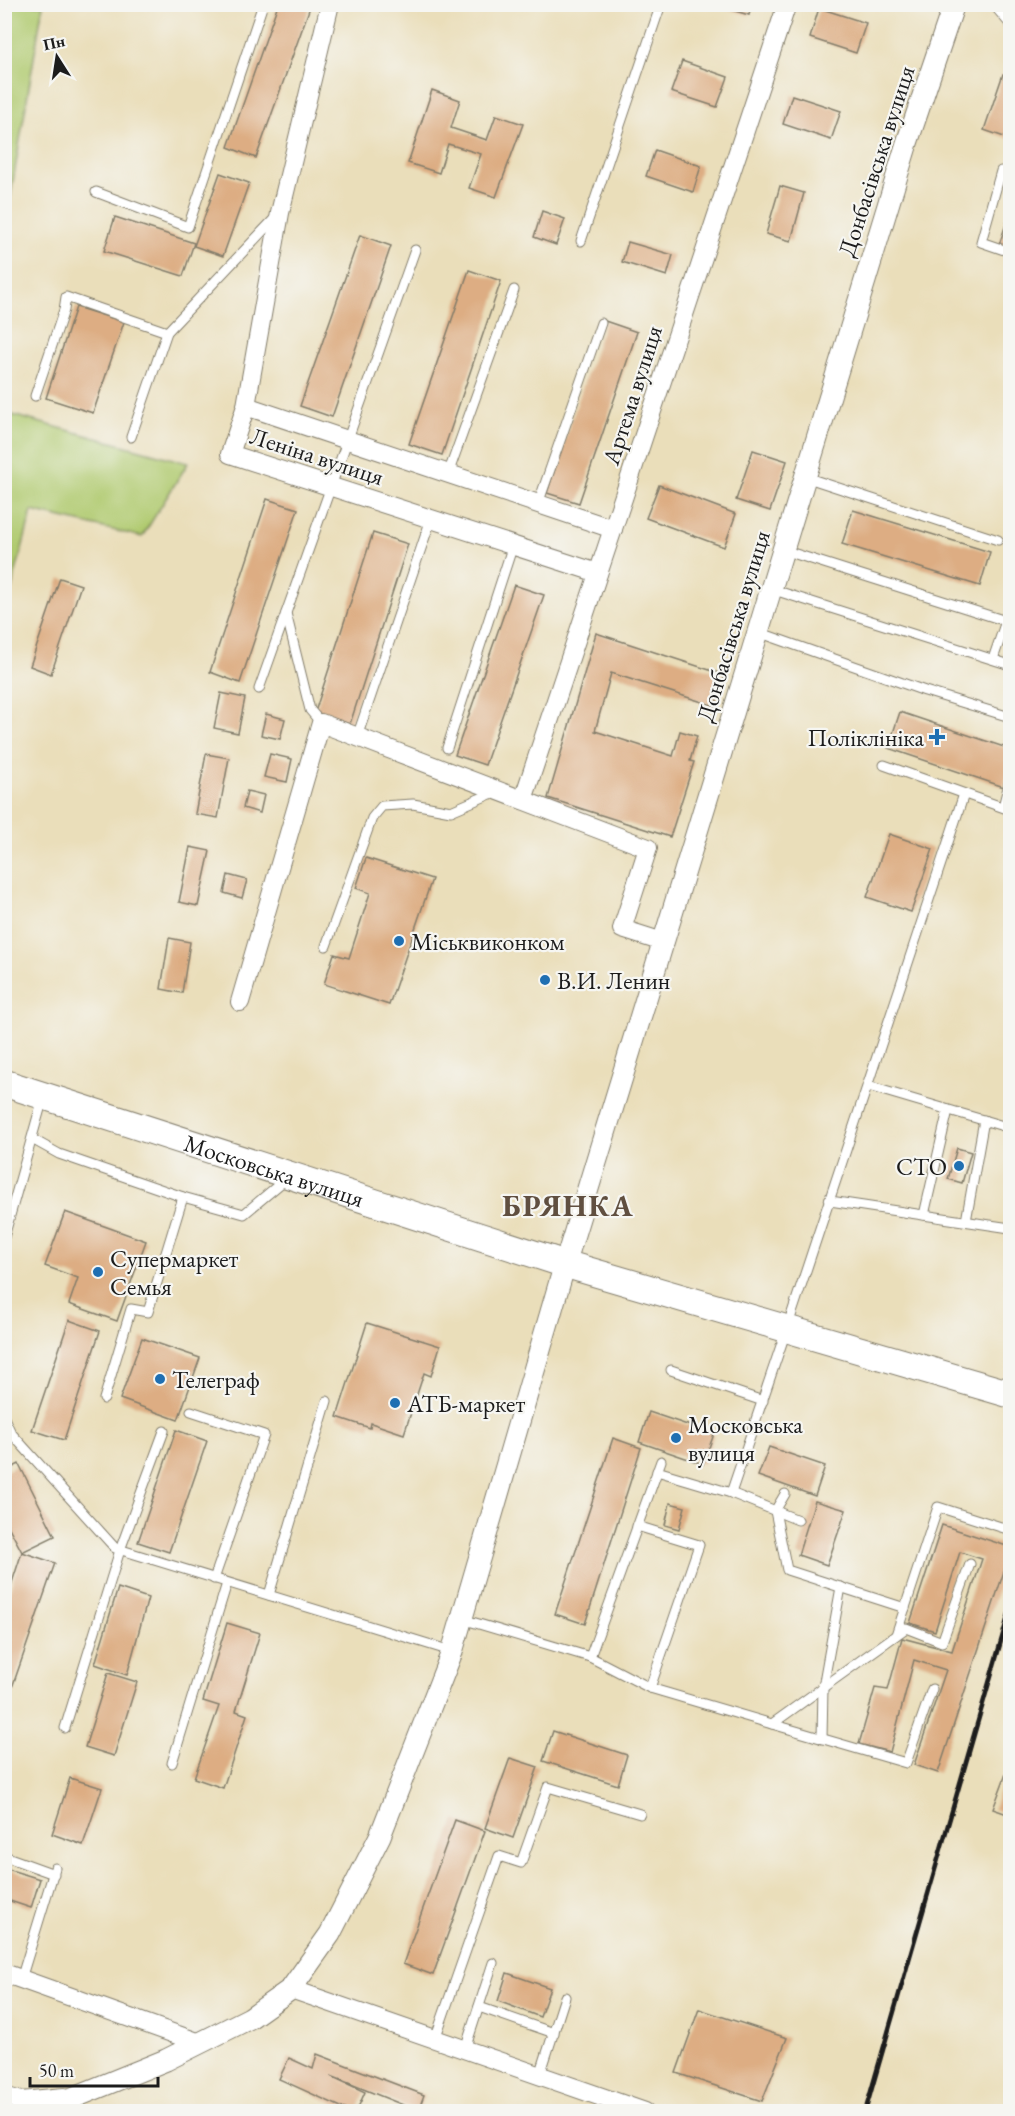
<svg xmlns="http://www.w3.org/2000/svg" width="1015" height="2116" font-family="'EB Garamond',serif">
<style>
.green{fill:#b0ca70;stroke:#667346;stroke-width:1.5}
.building{fill:#ddad83}
.lines{fill:none;stroke-linecap:round;stroke-linejoin:round}
.service-casing{stroke:#837d6b;stroke-width:11}
.minor-casing{stroke:#837d6b;stroke-width:20}
.tertiary-casing{stroke:#837d6b;stroke-width:23}
.primary-casing{stroke:#837d6b;stroke-width:29}
.service{stroke:#fff;stroke-width:9}
.minor{stroke:#fff;stroke-width:18}
.tertiary{stroke:#fff;stroke-width:21}
.primary{stroke:#fff;stroke-width:27}
.rail{stroke:#1c1c1c;stroke-width:4.5}
.poi-dot{fill:#1f6fb2;stroke:#f6f6f2;stroke-width:2}
.labels{text-anchor:middle;dominant-baseline:central;stroke-width:4.5;stroke-linejoin:round;paint-order:stroke}
.street-label{font-size:24px;fill:#1c1c1c;stroke:#f6f6f2}
.poi-label{font-size:24px;fill:#1c1c1c;stroke:#f6f6f2;text-anchor:start}
.district-label{font-size:30px;font-weight:bold;letter-spacing:1.5px;fill:#604f40;stroke:#f6f6f2}
</style>
<rect width="100%" height="100%" fill="#f6f6f2"/>
<filter id="ink" filterUnits="userSpaceOnUse"><feTurbulence type="fractalNoise" baseFrequency=".0167" numOctaves="2"/><feDisplacementMap in="SourceGraphic" scale="12" xChannelSelector="R" yChannelSelector="G"/><feConvolveMatrix kernelMatrix="1 2 1 2 8 2 1 2 1" color-interpolation-filters="sRGB"/></filter>
<filter id="wash" filterUnits="userSpaceOnUse"><feTurbulence type="fractalNoise" baseFrequency=".008" numOctaves="4" result="noise"/><feDisplacementMap in="SourceGraphic" scale="24" xChannelSelector="R" yChannelSelector="G"/><feGaussianBlur stdDeviation="1.35" result="paint"/><feColorMatrix in="noise" values="0 0 0 0 0 0 0 0 0 0 0 0 0 0 0 0 0 1.4 0 .05"/><feComposite in="paint" operator="in"/></filter>
<g filter="url(#wash)">
<rect width="100%" height="100%" fill="#eadeba"/>
<g class="green">
<path d="M5,4L43,5L5,228L4,5Z"/>
<path d="M5,413L188,463L142,537L32,511L5,613Z"/>
</g>
<g id="blocks">
<g class="building">
<path d="M278,4H302L310,7L256,158L228,147Z"/>
<path d="M711,4H752L749,15Z"/>
<path d="M819,8L866,23L856,53L810,38Z"/>
<path d="M682,61L728,77L717,107L671,92Z"/>
<path d="M1003,74L1010,77V139L984,130Z"/>
<path d="M432,90L460,100L451,128L487,140L496,115L523,124L496,197L469,188L481,154L448,144L439,173L408,163Z"/>
<path d="M792,95L841,111L831,140L783,124Z"/>
<path d="M655,150L701,166L693,192L646,176Z"/>
<path d="M220,173L249,183L223,256L194,246Z"/>
<path d="M780,186L804,193L791,241L766,234Z"/>
<path d="M542,211L565,219L556,245L534,237Z"/>
<path d="M1010,212V249L999,245Z"/>
<path d="M115,217L194,243L183,276L104,251Z"/>
<path d="M360,235L391,246L332,417L300,406Z"/>
<path d="M628,242L673,255L667,276L622,262Z"/>
<path d="M469,270L501,281L442,455L409,444Z"/>
<path d="M76,307L124,322L93,413L46,398Z"/>
<path d="M605,321L637,332L579,503L547,493Z"/>
<path d="M753,450L787,461L770,511L736,500Z"/>
<path d="M659,485L736,514L724,547L646,518Z"/>
<path d="M267,499L298,509L240,683L210,672Z"/>
<path d="M853,510L990,552L980,586L842,544Z"/>
<path d="M373,533L408,544L350,724L315,712Z"/>
<path d="M60,578L81,585L51,674L30,666Z"/>
<path d="M514,585L544,595L485,765L455,755Z"/>
<path d="M596,633L725,675L715,706L611,673L595,731L673,756L680,731L697,736L690,761L694,762L670,837L548,798Z"/>
<path d="M221,693L245,698L238,733L214,728Z"/>
<path d="M900,712L1010,749V767L1004,787L888,748Z"/>
<path d="M266,714L285,719L280,739L261,735Z"/>
<path d="M206,754L229,758L218,818L195,814Z"/>
<path d="M270,754L292,759L287,782L264,777Z"/>
<path d="M247,791L264,795L260,813L243,808Z"/>
<path d="M889,834L933,849L911,912L867,897Z"/>
<path d="M190,847L210,851L198,906L179,902Z"/>
<path d="M366,858L432,879L389,1005L324,984L334,954L349,958L370,893L356,888Z"/>
<path d="M228,875L247,880L242,898L224,893Z"/>
<path d="M169,938L190,942L182,993L161,989Z"/>
<path d="M957,1148L971,1152L962,1183L948,1179Z"/>
<path d="M65,1212L146,1241L117,1321L69,1304L78,1278L45,1266Z"/>
<path d="M69,1320L100,1331L64,1440L32,1430Z"/>
<path d="M367,1323L440,1346L431,1376L424,1373L404,1434L371,1423L370,1428L337,1417Z"/>
<path d="M142,1338L200,1358L178,1420L120,1399Z"/>
<path d="M649,1412L714,1434L703,1464L639,1442Z"/>
<path d="M176,1430L207,1441L169,1552L138,1542Z"/>
<path d="M613,1438L641,1448L585,1624L555,1614Z"/>
<path d="M769,1447L825,1466L815,1496L758,1476Z"/>
<path d="M19,1464L55,1536L22,1552L4,1518V1472Z"/>
<path d="M815,1501L846,1510L827,1565L798,1555Z"/>
<path d="M670,1503L685,1507L679,1529L665,1525Z"/>
<path d="M942,1525L1010,1547V1553L938,1773L914,1765L946,1670L914,1660L890,1752L859,1744L875,1688L888,1690L902,1638L952,1651L982,1559L960,1552L935,1631L910,1623Z"/>
<path d="M22,1552L55,1563L5,1708L4,1607Z"/>
<path d="M118,1588L148,1598L127,1675L95,1664Z"/>
<path d="M227,1623L260,1633L236,1711L247,1715L223,1788L194,1778L219,1706L203,1701Z"/>
<path d="M108,1673L137,1682L114,1756L85,1747Z"/>
<path d="M553,1731L627,1755L618,1785L543,1761Z"/>
<path d="M510,1758L538,1767L513,1838L485,1828Z"/>
<path d="M1010,1763V1815L993,1809Z"/>
<path d="M70,1778L102,1788L83,1845L52,1834Z"/>
<path d="M455,1820L485,1831L433,1975L403,1964Z"/>
<path d="M4,1868L40,1879L31,1908L4,1899Z"/>
<path d="M507,1973L550,1988L540,2017L498,2001Z"/>
<path d="M699,2009L787,2038L762,2101L676,2073Z"/>
<path d="M317,2054L424,2095L418,2111L331,2076L365,2092L356,2112H352L279,2079L289,2058L313,2069Z"/>
</g>
</g>
</g>
<g filter="url(#ink)">
<use href="#blocks" fill-opacity="0" stroke="#837d6b" stroke-width="1.5"/>
<g class="lines">
<defs>
<g id="service">
<path d="M993,4L1010,24"/>
<path d="M1010,173L1001,171L981,242L1010,252"/>
<path d="M96,192L188,227L263,4"/>
<path d="M581,241L661,4"/>
<path d="M35,396L64,310L66,297L167,332"/>
<path d="M131,437L167,332L276,217"/>
<path d="M448,474L514,290"/>
<path d="M805,477L998,540"/>
<path d="M538,504L601,323"/>
<path d="M783,550L1006,621L993,659"/>
<path d="M771,589L1010,665"/>
<path d="M286,613L310,710L321,723"/>
<path d="M1006,621L1010,608"/>
<path d="M758,632L925,691L1010,717"/>
<path d="M259,689L415,250"/>
<path d="M357,737L431,519"/>
<path d="M447,748L513,545"/>
<path d="M884,765L1010,810"/>
<path d="M1003,807L1010,780"/>
<path d="M326,946L372,818L382,806L413,804L451,811L495,792"/>
<path d="M868,1086L1010,1128"/>
<path d="M32,1139L59,1154L183,1197L244,1214L287,1178"/>
<path d="M830,1201L1010,1228"/>
<path d="M924,1215L948,1110"/>
<path d="M966,1221L984,1120"/>
<path d="M4,1237L43,1098"/>
<path d="M671,1370L763,1401"/>
<path d="M104,1399L131,1309L148,1312L183,1197"/>
<path d="M191,1411L264,1435L214,1579"/>
<path d="M4,1418L11,1433L4,1436"/>
<path d="M11,1433L115,1548L451,1651"/>
<path d="M657,1471L731,1493L787,1328L964,794"/>
<path d="M731,1493L798,1520"/>
<path d="M785,1494L775,1511L787,1570L905,1608"/>
<path d="M637,1526L699,1545L650,1688"/>
<path d="M269,1595L327,1401"/>
<path d="M462,1619L590,1657L661,1461"/>
<path d="M896,1635L938,1507L1004,1528"/>
<path d="M590,1657L650,1688L772,1724L906,1628L942,1642L970,1564"/>
<path d="M772,1724L906,1763L932,1689"/>
<path d="M65,1728L120,1550L164,1431"/>
<path d="M822,1739L823,1687L841,1587"/>
<path d="M172,1763L227,1583"/>
<path d="M4,1856L54,1874"/>
<path d="M21,1979L55,1868"/>
<path d="M479,2007L554,2033"/>
<path d="M435,2039L499,1856L521,1863L548,1787L640,1814"/>
<path d="M465,2049L493,1963"/>
<path d="M540,2075L565,1997"/>
</g>
<g id="minor">
<path d="M246,406L280,213L330,4"/>
<path d="M598,573L230,454L246,406L613,529"/>
<path d="M523,800L787,4"/>
<path d="M240,1002L321,723L648,848L622,929L663,942"/>
<path d="M4,1973L200,2043"/>
<path d="M291,1989L645,2112"/>
<path d="M4,2096L21,2101L64,2097"/>
</g>
<path id="tertiary" d="M38,2112L166,2060L250,2018L291,1989L330,1934L380,1836L452,1652L565,1264L783,550L907,143L954,4"/>
<g id="primary">
<path id="s1" d="M4,1083L565,1264L1010,1394"/>
</g>
</defs>
<use href="#service" class="service-casing"/>
<use href="#minor" class="minor-casing"/>
<use href="#tertiary" class="tertiary-casing"/>
<use href="#primary" class="primary-casing"/>
<use href="#service" class="service"/>
<use href="#minor" class="minor"/>
<use href="#tertiary" class="tertiary"/>
<use href="#primary" class="primary"/>
<path class="rail" d="M865,2112L1010,1610"/>
</g>
</g>
<g class="poi-dot">
<path d="M934 728h6v6h6v6h-6v6h-6v-6h-6v-6h6z"/>
<circle cx="399" cy="941" r="6"/>
<circle cx="545" cy="980" r="6"/>
<circle cx="959" cy="1166" r="6"/>
<circle cx="98" cy="1272" r="6"/>
<circle cx="160" cy="1379" r="6"/>
<circle cx="395" cy="1403" r="6"/>
<circle cx="676" cy="1438" r="6"/>
</g>
<g class="labels">
<g class="street-label">
<text transform="translate(876 161) rotate(-72)">Донбасівська вулиця</text>
<text transform="translate(632 395) rotate(-72)">Артема вулиця</text>
<text transform="translate(317 456) rotate(18)">Леніна вулиця</text>
<text transform="translate(733 626) rotate(-73)">Донбасівська вулиця</text>
<text stroke="none"><textPath href="#s1" startOffset="284">Московська вулиця</textPath></text>
</g>
<g class="poi-label">
<text x="924" y="737" text-anchor="end">Поліклініка</text>
<text x="411" y="941">Міськвиконком</text>
<text x="557" y="980">В.И. Ленин</text>
<text x="947" y="1166" text-anchor="end">СТО</text>
<text x="110" y="1258">Супермаркет<tspan x="110" dy="28">Семья</tspan></text>
<text x="172" y="1379">Телеграф</text>
<text x="407" y="1403">АТБ-маркет</text>
<text x="688" y="1424">Московська<tspan x="688" dy="28">вулиця</tspan></text>
</g>
<g class="district-label">
<text x="568" y="1205">БРЯНКА</text>
</g>
</g>
<rect width="1015" height="2116" fill="none" stroke="#f6f6f2" stroke-width="24"/>
<g transform="translate(57 57) rotate(348)" stroke="#f6f6f2" stroke-width="4.5" paint-order="stroke">
<path d="M0-4.5L10 22L0 15L-10 22Z" fill="#1c1c1c"/>
<text y="-9" font-size="16" font-weight="bold" text-anchor="middle" fill="#1c1c1c">Пн</text>
</g>
<path d="M30 2077v9h128v-9" fill="none" stroke="#1c1c1c" stroke-width="3"/>
<text x="39" y="2077" font-size="18" fill="#1c1c1c" stroke="#f6f6f2" stroke-width="4.5" paint-order="stroke">50 m</text>
</svg>
